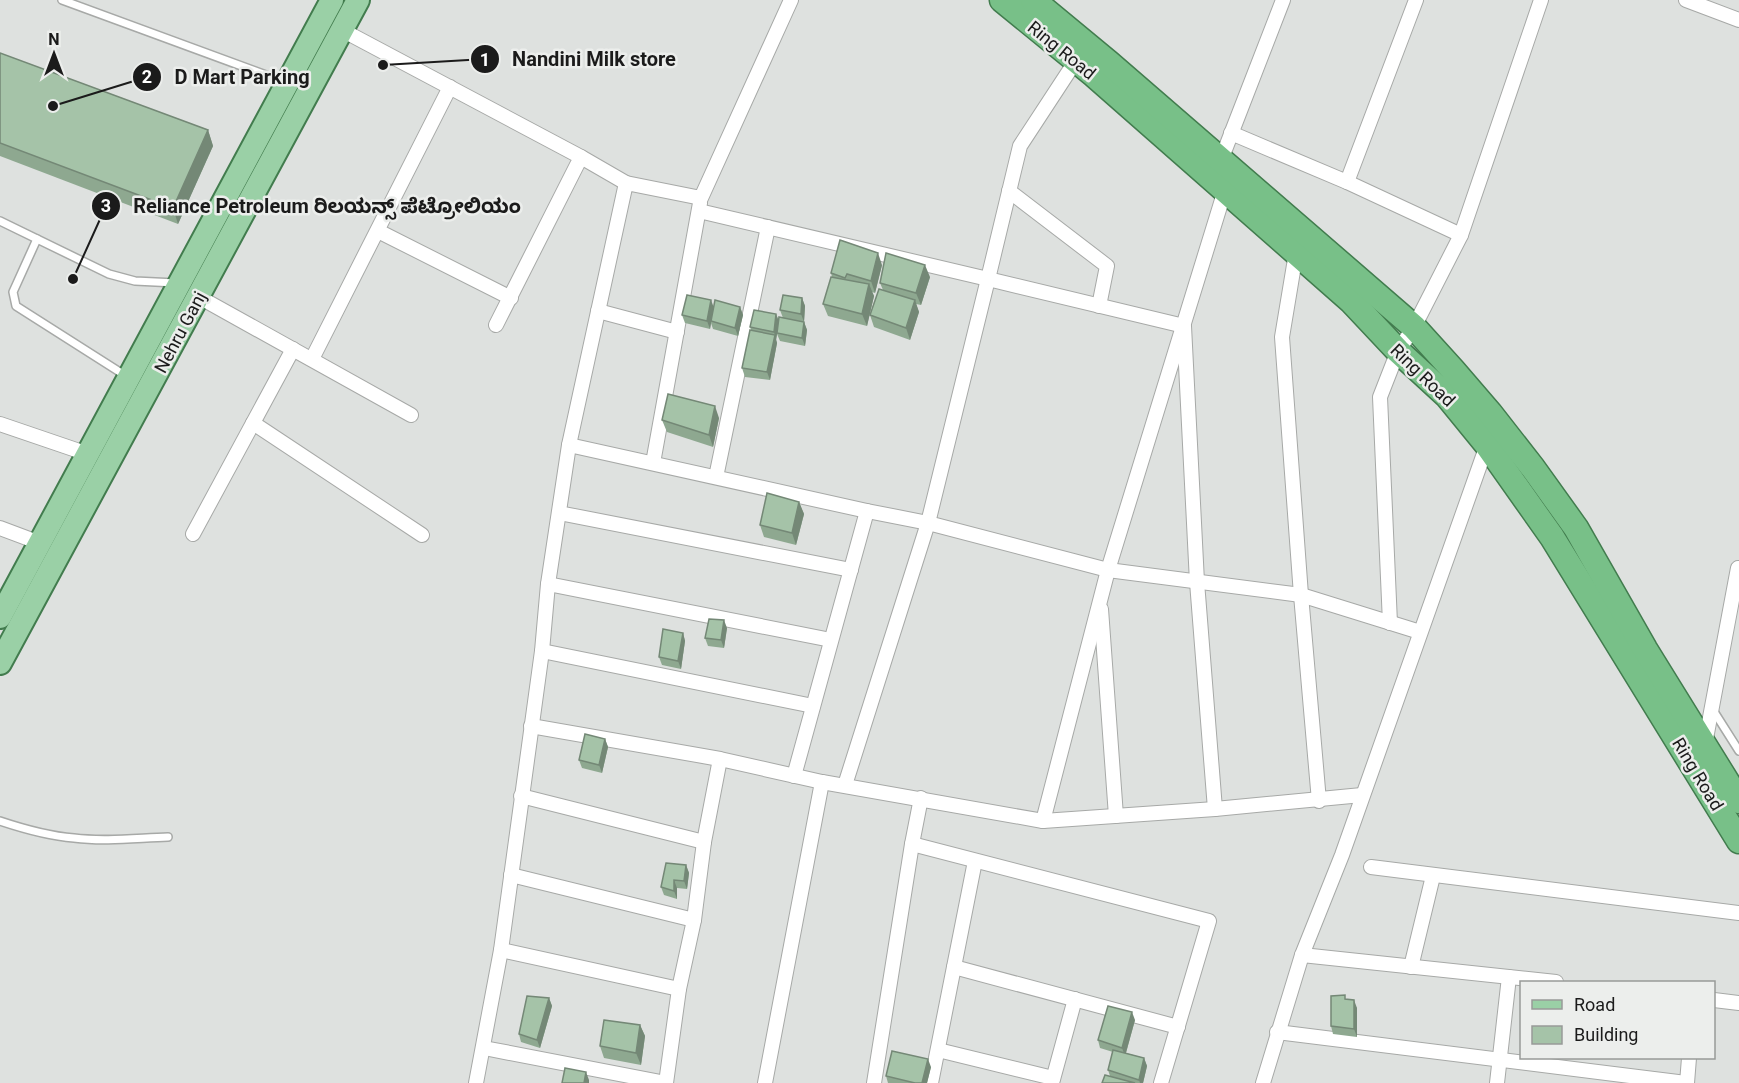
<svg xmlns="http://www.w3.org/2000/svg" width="1739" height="1083" font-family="Roboto,'Noto Sans Kannada',sans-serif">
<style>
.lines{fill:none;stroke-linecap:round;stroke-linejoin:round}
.service-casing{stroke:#a7a9a7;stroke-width:10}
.minor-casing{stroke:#a7a9a7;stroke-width:16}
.primary-casing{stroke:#427c4e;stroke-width:26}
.trunk-casing{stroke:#427c4e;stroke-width:27}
.service{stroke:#fff;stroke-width:7}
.minor{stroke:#fff;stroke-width:14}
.primary{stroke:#9ad0a6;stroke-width:22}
.trunk{stroke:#78c088;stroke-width:24}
.wall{fill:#8ea890}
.shaded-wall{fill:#748876}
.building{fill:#a5c3a8;stroke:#748876;stroke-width:1.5}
.labels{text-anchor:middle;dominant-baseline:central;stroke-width:5;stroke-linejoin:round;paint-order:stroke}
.street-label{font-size:18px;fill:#1b1b1b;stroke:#eceeec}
.leader{fill:none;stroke:#1b1b1b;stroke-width:2}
.callout-dot{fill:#1b1b1b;stroke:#eceeec;stroke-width:2}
.mark-label{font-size:18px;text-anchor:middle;font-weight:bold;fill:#fff}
.callout-label{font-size:20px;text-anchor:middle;font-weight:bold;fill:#1b1b1b;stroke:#eceeec;stroke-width:5;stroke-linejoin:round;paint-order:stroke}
</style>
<rect width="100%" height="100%" fill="#dee1df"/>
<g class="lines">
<defs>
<g id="service">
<path d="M62,0L285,82"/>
<path d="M0,221L109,274L135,281L176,283"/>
<path d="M37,239L13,292L16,306L126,376"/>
<path d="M1713,710L1739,751"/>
<path d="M0,821C24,829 49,836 74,838C105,842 137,838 168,837"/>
</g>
<g id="minor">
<path d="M1686,0L1739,20"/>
<path d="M342,30L581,157L496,325"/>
<path d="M1231,133L1347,182L1416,0"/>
<path d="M581,157L626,183"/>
<path d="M1221,160L1283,0"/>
<path d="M1347,182L1461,235"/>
<path d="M1009,191L1107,266L1099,306"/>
<path d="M699,211L988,279L1020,146L1075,62"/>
<path d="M378,231L511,298"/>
<path d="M1296,253L1282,337L1301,595L1319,801"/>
<path d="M199,297L411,415"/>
<path d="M598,311L677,332"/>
<path d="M312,359L450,87"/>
<path d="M253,423L422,535"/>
<path d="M0,424L88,454"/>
<path d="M569,445L867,511L928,523L1108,570L1301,595L1420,632"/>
<path d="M653,463L700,203"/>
<path d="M716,477L768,227"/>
<path d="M559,513L851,570"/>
<path d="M0,528L40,543"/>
<path d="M193,534L293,349"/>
<path d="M548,584L831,640"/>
<path d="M1101,609L1116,816"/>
<path d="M1390,623L1380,397L1398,351L1414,327L1461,235L1541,0"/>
<path d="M542,651L813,706"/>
<path d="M531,726L720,759L822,782L1043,821L1215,809L1362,795"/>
<path d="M1705,744L1738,568"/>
<path d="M794,776L867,511"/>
<path d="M845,785L928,523L988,279L1184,326L1197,582L1215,809"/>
<path d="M521,796L704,842"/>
<path d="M1043,821L1108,570L1225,190"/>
<path d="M912,844L1209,921L1161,1083"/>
<path d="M1371,867L1739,913"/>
<path d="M511,875L694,920"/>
<path d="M501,950L679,989"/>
<path d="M1302,955L1556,982"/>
<path d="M954,967L1178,1027"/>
<path d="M1411,967L1433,876"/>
<path d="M1714,1000L1739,1003"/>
<path d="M1277,1032L1686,1083"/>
<path d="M484,1048L666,1083"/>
<path d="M938,1050L1053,1078"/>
<path d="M476,1083L501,950L542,651L548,584L569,445L626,183L701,198L791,0"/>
<path d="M666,1083L679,989L694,920L704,842L720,759"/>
<path d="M765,1083L822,782"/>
<path d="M874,1083L912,844L921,798"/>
<path d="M931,1083L975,861"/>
<path d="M1052,1083L1075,999"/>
<path d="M1263,1083L1302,955L1342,855L1487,445"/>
<path d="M1497,1083L1509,977"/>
<path d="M1687,1083L1689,1058"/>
</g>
<g id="primary">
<path d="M0,617L332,0"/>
<path d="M0,663L358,0"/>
</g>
<g id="trunk">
<path d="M1002,0L1094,75L1351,301L1398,351L1447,396L1487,445L1552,537L1739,841"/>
<path d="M1033,0L1109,63L1414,327L1453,370L1490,413L1533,468L1576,528L1645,649L1739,801"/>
</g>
</defs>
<use href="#service" class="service-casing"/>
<use href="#minor" class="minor-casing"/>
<use href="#primary" class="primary-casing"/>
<use href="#trunk" class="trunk-casing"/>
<use href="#service" class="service"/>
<use href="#minor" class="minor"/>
<use href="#primary" class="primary"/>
<use href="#trunk" class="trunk"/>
</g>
<g class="wall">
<path d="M0,53L208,130L213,146L178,224L0,156Z"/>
<path d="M882,265L875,293L872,292L874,296L867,326L828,316L823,304L832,277L831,273Z"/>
<path d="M930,277L921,305L916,304L919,312L910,340L874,327L870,315L883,290L880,283Z"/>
<path d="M802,298L805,306L804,322L807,330L805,346L780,341L777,334L776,340L777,343L770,380L745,377L742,368L751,330L750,327L776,314L779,321L783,318L780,310Z"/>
<path d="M714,307H740L743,315L738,336L713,329L711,323L710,329L685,323L682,315Z"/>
<path d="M719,418L713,447L667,432L662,420Z"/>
<path d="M799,502L804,514L796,545L764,537L760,525Z"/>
<path d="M727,628L724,648L708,646L705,638Z"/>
<path d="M683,633L685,641L681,669L662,665L659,657Z"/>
<path d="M605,739L608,747L602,773L582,768L579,760Z"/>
<path d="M686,865L689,873L687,889L677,888V899L664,895L661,887Z"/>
<path d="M549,998L552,1006L540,1048L521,1042L519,1034Z"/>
<path d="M1346,999L1357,1008V1037L1333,1034L1331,1026Z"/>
<path d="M1135,1020L1126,1053L1144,1058L1147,1066L1143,1083H1102L1110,1076L1108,1070L1113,1052L1100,1048L1098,1040Z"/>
<path d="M640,1025L645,1036L641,1065L604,1058L600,1046Z"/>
<path d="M931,1067L927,1083H888L886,1076Z"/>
</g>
<g class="shaded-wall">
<path d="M208,130L213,146L178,224L173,208Z"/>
<path d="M878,253L882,265L875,293L871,281Z"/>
<path d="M925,265L930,277L921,305L916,293Z"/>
<path d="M869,284L874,296L867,326L862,314Z"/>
<path d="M802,298L805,306L804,322L801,314Z"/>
<path d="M711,300L714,308L711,321V323L710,329L707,321Z"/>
<path d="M915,300L919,312L910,340L906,328Z"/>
<path d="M740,307L743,315L738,336L735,328Z"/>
<path d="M776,314L779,322L776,340L774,332Z"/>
<path d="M804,322L807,330L805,346L802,338Z"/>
<path d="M775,335L777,343L770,380L767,372Z"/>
<path d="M715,406L719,418L713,447L709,435Z"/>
<path d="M799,502L804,514L796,545L792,533Z"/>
<path d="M724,620L727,628L724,648L721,640Z"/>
<path d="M683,633L685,641L681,669L678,661Z"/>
<path d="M605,739L608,747L602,773L599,765Z"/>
<path d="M686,865L689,873L687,889L684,881Z"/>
<path d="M674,880L677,888V899L674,891Z"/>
<path d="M549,998L552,1006L540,1048L537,1040Z"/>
<path d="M1354,1000L1357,1008V1037L1354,1029Z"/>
<path d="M1132,1012L1135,1020L1125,1056L1122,1048Z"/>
<path d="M640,1025L645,1036L641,1065L636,1053Z"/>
<path d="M1144,1058L1147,1066L1143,1083H1140L1139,1080Z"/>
<path d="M928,1059L931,1067L927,1083H922Z"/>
<path d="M586,1072L589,1080V1083H584Z"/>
</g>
<g class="building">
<path d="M0,53L208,130L173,208L0,143Z"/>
<path d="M840,240L878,253L871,281L847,274L845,278L831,273Z"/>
<path d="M886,253L925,265L916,293L880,283Z"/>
<path d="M831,277L869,284L862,314L823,304Z"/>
<path d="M879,289L915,300L906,328L870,315Z"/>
<path d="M687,295L711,300L707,321L682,315Z"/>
<path d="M783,295L802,298L801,314L780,310Z"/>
<path d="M715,300L740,307L735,328L711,321Z"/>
<path d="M754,310L776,314L774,332L750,327Z"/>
<path d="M779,317L804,322L802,338L777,333Z"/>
<path d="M750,330L775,335L767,372L742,368Z"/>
<path d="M668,394L715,406L709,435L662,420Z"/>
<path d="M767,493L799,502L792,533L760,525Z"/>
<path d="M709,619L724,620L721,640L705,638Z"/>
<path d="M663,629L683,633L678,661L659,657Z"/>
<path d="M585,734L605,739L599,765L579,760Z"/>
<path d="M666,863L686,865L684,881L674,880V891L661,887Z"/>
<path d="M1345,995V999L1354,1000V1029L1331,1026V996Z"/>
<path d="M527,996L549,998L537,1040L519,1034Z"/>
<path d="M1108,1006L1132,1012L1122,1048L1098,1040Z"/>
<path d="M604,1020L640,1025L636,1053L600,1046Z"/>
<path d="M1113,1050L1144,1058L1139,1080L1108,1070Z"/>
<path d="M892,1051L928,1059L922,1083H915L886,1076Z"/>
<path d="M565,1068L586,1072L584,1083H562Z"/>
<path d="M1105,1075L1135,1083H1102Z"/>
</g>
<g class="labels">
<g class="street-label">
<text transform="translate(1062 50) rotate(39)">Ring Road</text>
<text transform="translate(180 332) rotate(-62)">Nehru Ganj</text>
<text transform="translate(1423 375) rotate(44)">Ring Road</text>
<text transform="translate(1698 774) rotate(59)">Ring Road</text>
</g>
</g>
<path class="leader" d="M383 65L485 59M53 106L147 77M73 279L106 206"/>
<g class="callout-dot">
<circle cx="383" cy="65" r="6"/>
<circle cx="53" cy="106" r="6"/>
<circle cx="73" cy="279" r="6"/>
<circle cx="485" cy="59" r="15"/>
<circle cx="147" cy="77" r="15"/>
<circle cx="106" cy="206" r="15"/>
</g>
<g class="mark-label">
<text x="485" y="66">1</text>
<text x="147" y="83">2</text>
<text x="106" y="212">3</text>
</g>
<g class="callout-label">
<text x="594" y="66">Nandini Milk store</text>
<text x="242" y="84">D Mart Parking</text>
<text x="327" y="213">Reliance Petroleum ರಿಲಯನ್ಸ್ ಪೆಟ್ರೋಲಿಯಂ</text>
</g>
<rect x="1520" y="981" width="195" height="78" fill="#eceeec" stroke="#989a98" stroke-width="1.5"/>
<rect x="1532" y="1000" width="30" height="9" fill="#9ad0a6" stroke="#989a98" stroke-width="1.5"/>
<text x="1574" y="1011" font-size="18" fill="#1b1b1b">Road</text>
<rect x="1532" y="1026" width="30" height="18" fill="#a5c3a8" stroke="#989a98" stroke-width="1.5"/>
<text x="1574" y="1041" font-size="18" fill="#1b1b1b">Building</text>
<g transform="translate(54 54)" stroke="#eceeec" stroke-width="4.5" paint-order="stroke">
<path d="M0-4.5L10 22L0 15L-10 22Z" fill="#1b1b1b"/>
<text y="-9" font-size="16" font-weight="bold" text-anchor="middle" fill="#1b1b1b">N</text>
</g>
</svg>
